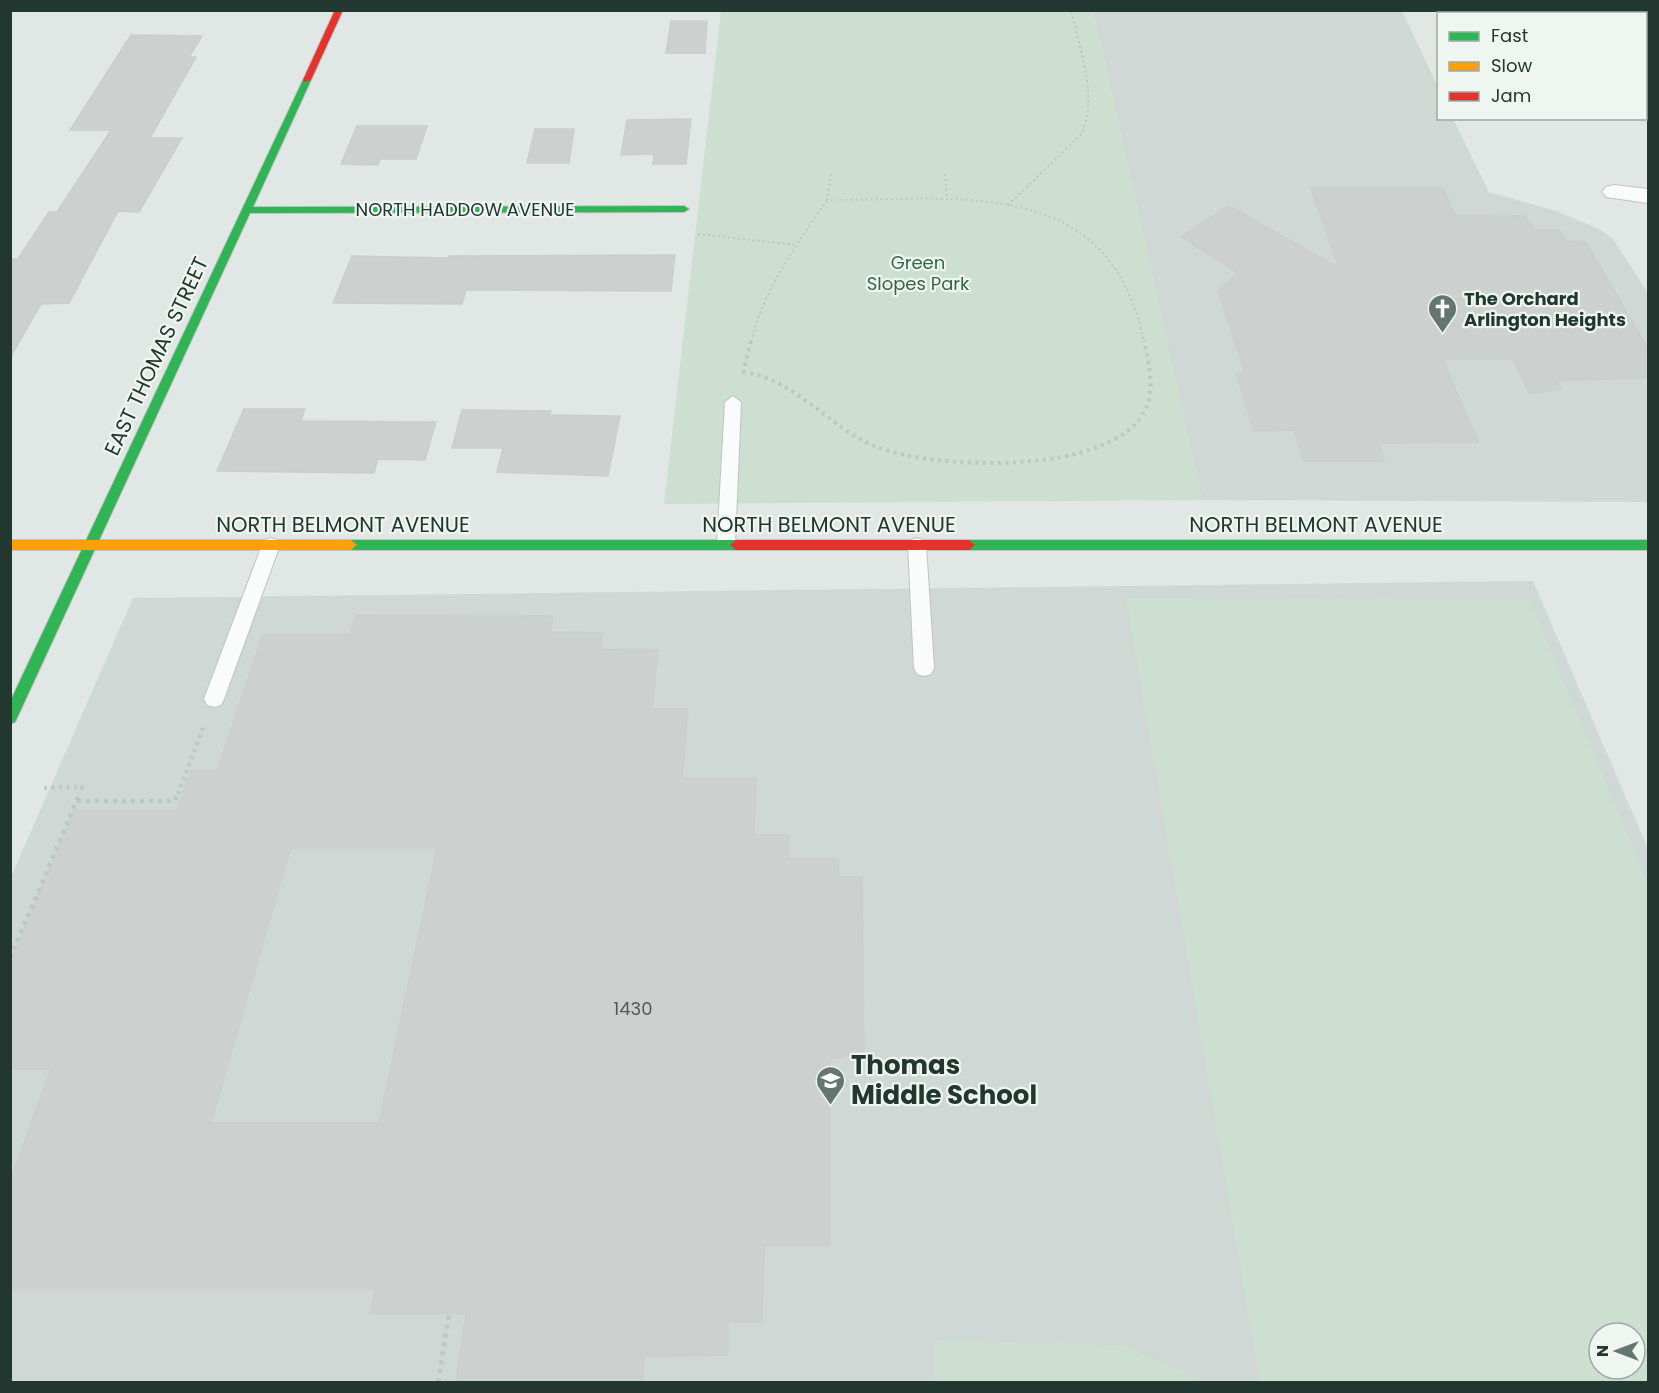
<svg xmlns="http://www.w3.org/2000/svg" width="1659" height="1393" font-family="Poppins,sans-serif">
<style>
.built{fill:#cfd8d4;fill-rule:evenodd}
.green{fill:#ccdfd0;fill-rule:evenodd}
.building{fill:#ccd0ce;stroke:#cacfcd;stroke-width:1.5;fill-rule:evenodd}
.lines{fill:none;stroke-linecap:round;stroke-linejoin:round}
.lane-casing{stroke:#bec4c1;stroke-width:2}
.street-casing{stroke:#bec4c1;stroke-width:2}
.fast-casing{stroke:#bec4c1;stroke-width:2}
.slow-casing{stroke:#bec4c1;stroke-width:2}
.jam-casing{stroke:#bec4c1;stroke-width:2}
.path-far2{stroke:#bfc7c4;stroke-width:2;stroke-dasharray:2 3;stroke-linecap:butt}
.path-far1{stroke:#bfc7c4;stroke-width:4;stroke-dasharray:3 4.5;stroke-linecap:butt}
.path{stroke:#bfc7c4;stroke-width:4.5;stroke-dasharray:4 5;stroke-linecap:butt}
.lane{fill:#fafbfb;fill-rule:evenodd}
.street{fill:#fafbfb;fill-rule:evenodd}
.fast{fill:#30b455;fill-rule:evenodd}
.slow{fill:#ff9f0a;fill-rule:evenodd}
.jam{fill:#e5322d;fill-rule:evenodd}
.labels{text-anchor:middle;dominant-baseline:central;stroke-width:4.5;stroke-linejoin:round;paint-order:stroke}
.far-street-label{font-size:18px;fill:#223730;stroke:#eff6f2}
.far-park-label{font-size:18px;fill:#316944;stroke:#eff6f2}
.far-poi-label{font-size:18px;font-weight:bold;fill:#223730;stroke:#eff6f2;text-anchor:start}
.number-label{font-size:18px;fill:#4c5d58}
.street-label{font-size:21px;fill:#223730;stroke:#eff6f2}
.near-poi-label{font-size:26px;font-weight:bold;fill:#223730;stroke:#eff6f2;text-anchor:start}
</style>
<rect width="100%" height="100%" fill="#e1e7e4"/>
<g class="built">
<path d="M1093,11H1402L1438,87V118L1453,119L1489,192L1556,211L1601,230L1613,239L1648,293V502L1202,500Z"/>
<path d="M1533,581L1648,849V1382H11V877L133,598ZM1599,1333H1635V1369H1599Z"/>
</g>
<g class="green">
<path d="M721,11H1093L1202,500L664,504Z"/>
<path d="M1126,598L1530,600L1648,883V1382H1260ZM1599,1333H1635V1369H1599Z"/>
<path d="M933,1340L1123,1345L1183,1371L1202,1382H934Z"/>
</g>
<g class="building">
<path d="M671,21H707L705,53H666Z"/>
<path d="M131,35L202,36L189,57H196L150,138H182L139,212L118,211L69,303L41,304L10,358V259H18L49,212H57L111,130H70Z"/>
<path d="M691,119L686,164H653L654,154L621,155L627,120Z"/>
<path d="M357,126H427L416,159H380L378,165L341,164Z"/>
<path d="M574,129L569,163H527L535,129Z"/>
<path d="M1311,188H1443L1455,215L1525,216L1534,230H1560L1566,241L1586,242L1648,349V378L1557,380L1561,389L1530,394L1513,359H1443L1478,442L1379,443L1384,461H1304L1294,430L1254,431L1236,373H1245L1218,291L1238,273L1181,237L1229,206L1339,268Z"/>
<path d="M675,255L671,291L466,290L462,304L333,303L352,256L449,258V256Z"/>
<path d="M244,409H305L301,421L436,422L425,460L378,459L374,473L217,471Z"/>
<path d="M462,410L551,411L550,415L620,416L608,476L497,472L503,448H452Z"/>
<path d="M356,615L553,616L550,632L603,633L600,649L658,650L652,709H688L682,778H756L754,835H789L788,858H838L839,877H862L864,1051L830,1060V1246H764L762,1322H728V1355L644,1356L642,1383H456L466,1314H370L375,1289H10V1181L51,1069H10V964L74,810H177L191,770H217L263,634H350ZM290,849H437L379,1123H211Z"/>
</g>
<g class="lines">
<defs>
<g id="lane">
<path d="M733,396L741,402L735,545L732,550H720L717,545L725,402Z"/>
<path d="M271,538L277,540L280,545L224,699L221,705L214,707L207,705L204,699L262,545L265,540Z"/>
<path d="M917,538L923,540L926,545L934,668L931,674L924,676L917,674L914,668L908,545L911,540Z"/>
</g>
<path id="street" d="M1614,185L1648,189V203L1606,197L1602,192L1606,187Z"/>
<g id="fast">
<path d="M307,77L311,80L253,207L684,206L689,209L684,212L250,213L17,718L15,722L10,724V702L303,80Z"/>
<path d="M351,540H736L742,545L736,550H351L345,545Z"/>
<path d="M969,540H1648V550H969L963,545Z"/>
</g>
<path id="slow" d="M10,540H351L357,545L351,550H10Z"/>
<g id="jam">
<path d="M335,10H343L311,80L304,82L303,80Z"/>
<path d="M736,540H969L975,545L969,550H736L730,545Z"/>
</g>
</defs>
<use href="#lane" class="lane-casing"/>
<use href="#street" class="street-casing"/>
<use href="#fast" class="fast-casing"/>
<use href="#slow" class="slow-casing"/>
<use href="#jam" class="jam-casing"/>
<g class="path-far2">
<path d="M831,174L827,200C960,200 1110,174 1144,342"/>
<path d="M945,174L947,199"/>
<path d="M1008,205L1080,136C1100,102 1079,48 1071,10"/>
<path d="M698,234L796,245"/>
<path d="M751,342C766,284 794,249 827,200"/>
</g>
<g class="path-far1">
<path d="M743,372C796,379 829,428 877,447C936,470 1109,476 1144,412C1156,391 1149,363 1144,341"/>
<path d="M743,373L751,341"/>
<path d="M44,788L82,787L79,794"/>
<path d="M178,794L204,725"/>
</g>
<g class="path">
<path d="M77,801H175L178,793"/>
<path d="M10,958L80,793"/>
<path d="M438,1382L449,1314"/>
</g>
<use href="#lane" class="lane"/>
<use href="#street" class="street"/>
<use href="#fast" class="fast"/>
<use href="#slow" class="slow"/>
<use href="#jam" class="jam"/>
</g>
<defs>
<symbol id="church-pin" viewBox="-11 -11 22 30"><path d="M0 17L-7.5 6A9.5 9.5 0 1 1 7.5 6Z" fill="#65756f" stroke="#eff6f2"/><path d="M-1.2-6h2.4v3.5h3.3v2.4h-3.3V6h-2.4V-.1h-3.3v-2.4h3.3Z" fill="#fff"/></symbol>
<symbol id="school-pin" viewBox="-11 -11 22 30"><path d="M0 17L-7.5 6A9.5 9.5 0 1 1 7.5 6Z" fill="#65756f" stroke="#eff6f2"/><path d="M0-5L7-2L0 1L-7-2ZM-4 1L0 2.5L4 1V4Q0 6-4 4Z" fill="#fff"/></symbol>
</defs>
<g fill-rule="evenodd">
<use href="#church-pin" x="1426" y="292" width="33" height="45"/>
<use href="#school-pin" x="814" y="1064" width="33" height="45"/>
</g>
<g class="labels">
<g class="far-street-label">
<text x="465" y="209">NORTH HADDOW AVENUE</text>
</g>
<g class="far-park-label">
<text x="918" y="262">Green<tspan x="918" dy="21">Slopes Park</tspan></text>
</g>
<g class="far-poi-label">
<text x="1464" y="298">The Orchard<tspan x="1464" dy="21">Arlington Heights</tspan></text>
</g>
<g class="number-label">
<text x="633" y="1008">1430</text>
</g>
<g class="street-label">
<text transform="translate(156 356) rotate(-65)">EAST THOMAS STREET</text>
<text x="343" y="524">NORTH BELMONT AVENUE</text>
<text x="829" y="524">NORTH BELMONT AVENUE</text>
<text x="1316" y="524">NORTH BELMONT AVENUE</text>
</g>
<g class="near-poi-label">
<text x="851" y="1065">Thomas<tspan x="851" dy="30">Middle School</tspan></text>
</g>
</g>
<rect width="1659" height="1393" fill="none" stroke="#223730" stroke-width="24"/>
<rect x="1437" y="12" width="210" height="108" fill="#eff6f2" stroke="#9daaa4" stroke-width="1.5"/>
<rect x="1449" y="32" width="30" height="9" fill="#30b455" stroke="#9daaa4" stroke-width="1.5"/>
<text x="1491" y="42" font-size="18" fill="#223730">Fast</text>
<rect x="1449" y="62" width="30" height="9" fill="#ff9f0a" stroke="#9daaa4" stroke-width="1.5"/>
<text x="1491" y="72" font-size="18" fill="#223730">Slow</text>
<rect x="1449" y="92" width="30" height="9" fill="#e5322d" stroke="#9daaa4" stroke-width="1.5"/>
<text x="1491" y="102" font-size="18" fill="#223730">Jam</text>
<g transform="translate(1617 1351) rotate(270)"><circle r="28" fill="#eff6f2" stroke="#9daaa4" stroke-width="1.5"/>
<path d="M0-4.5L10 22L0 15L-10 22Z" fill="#65756f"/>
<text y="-9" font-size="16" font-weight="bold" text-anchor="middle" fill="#223730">N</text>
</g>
</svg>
